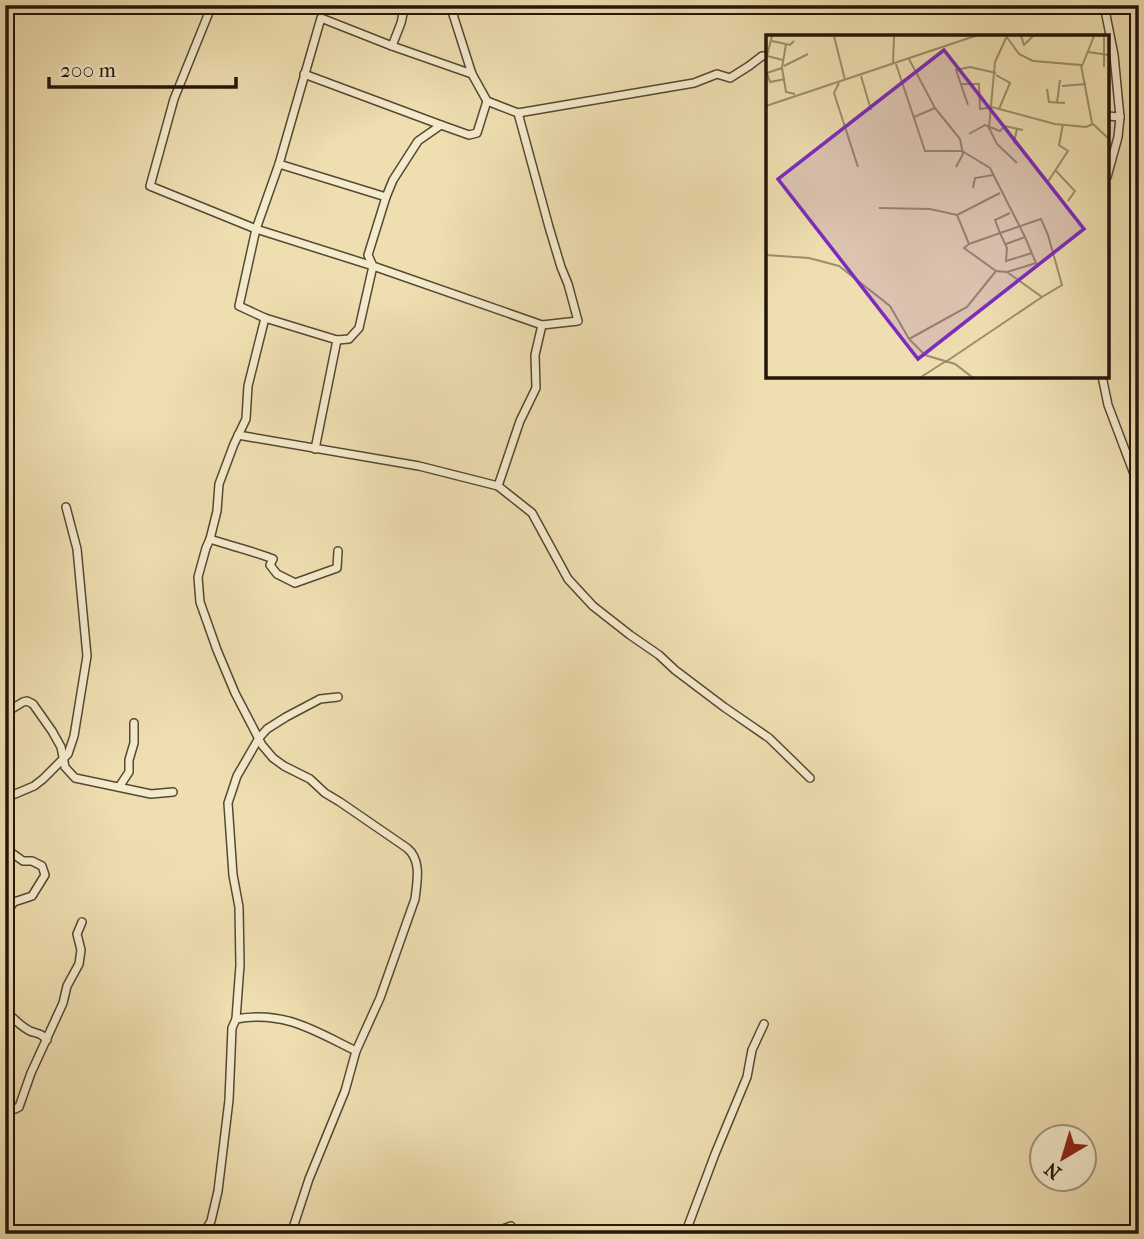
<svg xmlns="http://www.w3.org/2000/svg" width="1144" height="1239" font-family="'IM FELL French Canon',serif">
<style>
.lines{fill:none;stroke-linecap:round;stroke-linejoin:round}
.street-casing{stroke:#564832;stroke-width:10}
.street{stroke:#f4eacc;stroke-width:7}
.inset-road{fill:none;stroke:#9d8e6d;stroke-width:2}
.view{fill:#7b2cbf;fill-opacity:0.15;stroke:#7b2cbf;stroke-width:3.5}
.inset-edge{fill:none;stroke:#241608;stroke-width:3.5}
</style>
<rect width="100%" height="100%" fill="#eedeb0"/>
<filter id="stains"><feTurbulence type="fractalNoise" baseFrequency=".00286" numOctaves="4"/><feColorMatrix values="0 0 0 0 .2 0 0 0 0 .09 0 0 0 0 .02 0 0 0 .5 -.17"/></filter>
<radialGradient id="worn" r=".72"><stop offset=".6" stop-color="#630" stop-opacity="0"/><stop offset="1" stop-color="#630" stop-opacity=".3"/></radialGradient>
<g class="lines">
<defs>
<g id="street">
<path d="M212,5L174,99L150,186L256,229L373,266L359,328L349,339L337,340L265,318"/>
<path d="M1104,5L1114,55L1120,117L1118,137L1107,177"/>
<path d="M392,46L401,23L405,5"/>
<path d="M304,74L441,125L418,141L393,180L386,197L368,255L373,266L542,325L578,321L568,284L561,267L549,227L518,113L487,101L472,74L450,5"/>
<path d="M518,113L694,83L717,74L730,78L749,66L762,56H768"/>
<path d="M1107,116L1120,117"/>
<path d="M441,125L469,135L477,133L487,101"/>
<path d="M279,164L321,18L392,46L472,74"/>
<path d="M1102,376L1108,405L1139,487"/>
<path d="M238,435L419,466L498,486L520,421L536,388L535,355L542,325"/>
<path d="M315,449L337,340"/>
<path d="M498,486L532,513L568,579L593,606L630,635L659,655L675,670L724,707L769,738L810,778"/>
<path d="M210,539C231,546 253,551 273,559L270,565L277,574L295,583L337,568L338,551"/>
<path d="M5,591C9,600 12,608 5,616"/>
<path d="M5,713L23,702L27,701L33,704L52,731L61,747L65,767L75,778L151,794L173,792"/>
<path d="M119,787L129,772V760L134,743V723"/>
<path d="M5,810L8,797L34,786L43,779L68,754L74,736L87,656L77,549L66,507"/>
<path d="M5,848L23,861H32L42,866L45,875L32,896L14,902L5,914"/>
<path d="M5,1010C13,1018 20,1026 30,1031C38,1034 41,1033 47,1040"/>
<path d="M236,1019L240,965L239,907L233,875L228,803L237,776L259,738L267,729L286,717L320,699L338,697"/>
<path d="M5,1107L15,1109L19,1107L31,1073L63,1003L67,986L79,964L81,950L77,934L82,922"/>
<path d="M203,1234L211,1221L218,1191L229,1100L232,1028L236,1019C284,1010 315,1031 356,1051"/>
<path d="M291,1234L309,1179L345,1091L356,1051L380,998L415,899C417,882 422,860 407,848L340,802L325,793L310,779L284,766L273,758L262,745L235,693L217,650L200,602L198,577L206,548L210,539L217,511L219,484L234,444L246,419L248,386L265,318L239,306L256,229L279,164L386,197"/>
<path d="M499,1234L503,1229L511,1226"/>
<path d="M685,1234L715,1154L747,1077L752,1050L764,1024"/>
</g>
</defs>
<use href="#street" class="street-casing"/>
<use href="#street" class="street"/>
</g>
<g transform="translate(766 35)">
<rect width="343" height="343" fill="#eedeb0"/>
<path class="inset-road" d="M6,1L1,21L17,25M68,1L79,45M240,1L253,19L267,26L315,30L326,88L343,104M255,1L258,10L267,1M338,2V32M240,3L229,27L223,93L231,109L251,128M6,6L24,10L28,6M20,9L16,33L20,57L29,59M322,17L343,20M143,24L169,73L148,82M127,28L128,1M130,29L159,116H196L224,133L259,202L240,209M18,31L42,19M316,31L328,1M16,33L1,38L4,47L19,44M230,40L244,48L233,74M95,41L105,75M73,48L68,58L92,132M194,49H213L214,74L226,72L289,89L320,92L327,89M296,51L320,49M281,54L283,67L299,68M291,68L294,45M202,70L190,35L204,32L230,38M0,71L209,1M169,73L194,104L197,119L190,132M251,94L248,107L257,115M203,99L219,90L234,96L239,91L257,95M290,136L309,156L302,166M281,148L302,116L293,110L297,89M207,153L209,143L227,140M234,158L191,180L203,209L198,213L230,236L241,237L270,228L259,202M113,173L164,174L191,180M244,178L229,185L234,198L275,184L282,200L296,250L276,262M203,209L234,198L241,213L240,226L266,218M0,220L43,223L73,231L124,271L143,304L159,320L189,329L206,342M143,304L201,272L230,236M181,326L276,262L241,237M155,342L180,326"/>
<path class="view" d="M178,15L318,194L152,324L12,144Z"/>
<rect width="343" height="343" class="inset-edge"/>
</g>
<rect width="1144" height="1239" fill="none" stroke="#eedeb0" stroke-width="28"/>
<rect x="7" y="7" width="1130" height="1225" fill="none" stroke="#241608" stroke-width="3.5"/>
<rect x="14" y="14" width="1116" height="1211" fill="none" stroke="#241608" stroke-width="2"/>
<g transform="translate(1063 1158) rotate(218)"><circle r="33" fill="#f4eacc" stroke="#a1957e" stroke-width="2"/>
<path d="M0-5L12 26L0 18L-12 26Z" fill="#8f2418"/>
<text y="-10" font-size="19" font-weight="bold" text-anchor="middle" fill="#241608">N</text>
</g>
<path d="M49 77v10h187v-10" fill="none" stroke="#241608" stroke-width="3.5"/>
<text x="60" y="77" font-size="21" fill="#241608" stroke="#f4eacc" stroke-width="5" paint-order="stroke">200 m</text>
<rect width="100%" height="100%" filter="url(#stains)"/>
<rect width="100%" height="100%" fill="url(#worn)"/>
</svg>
